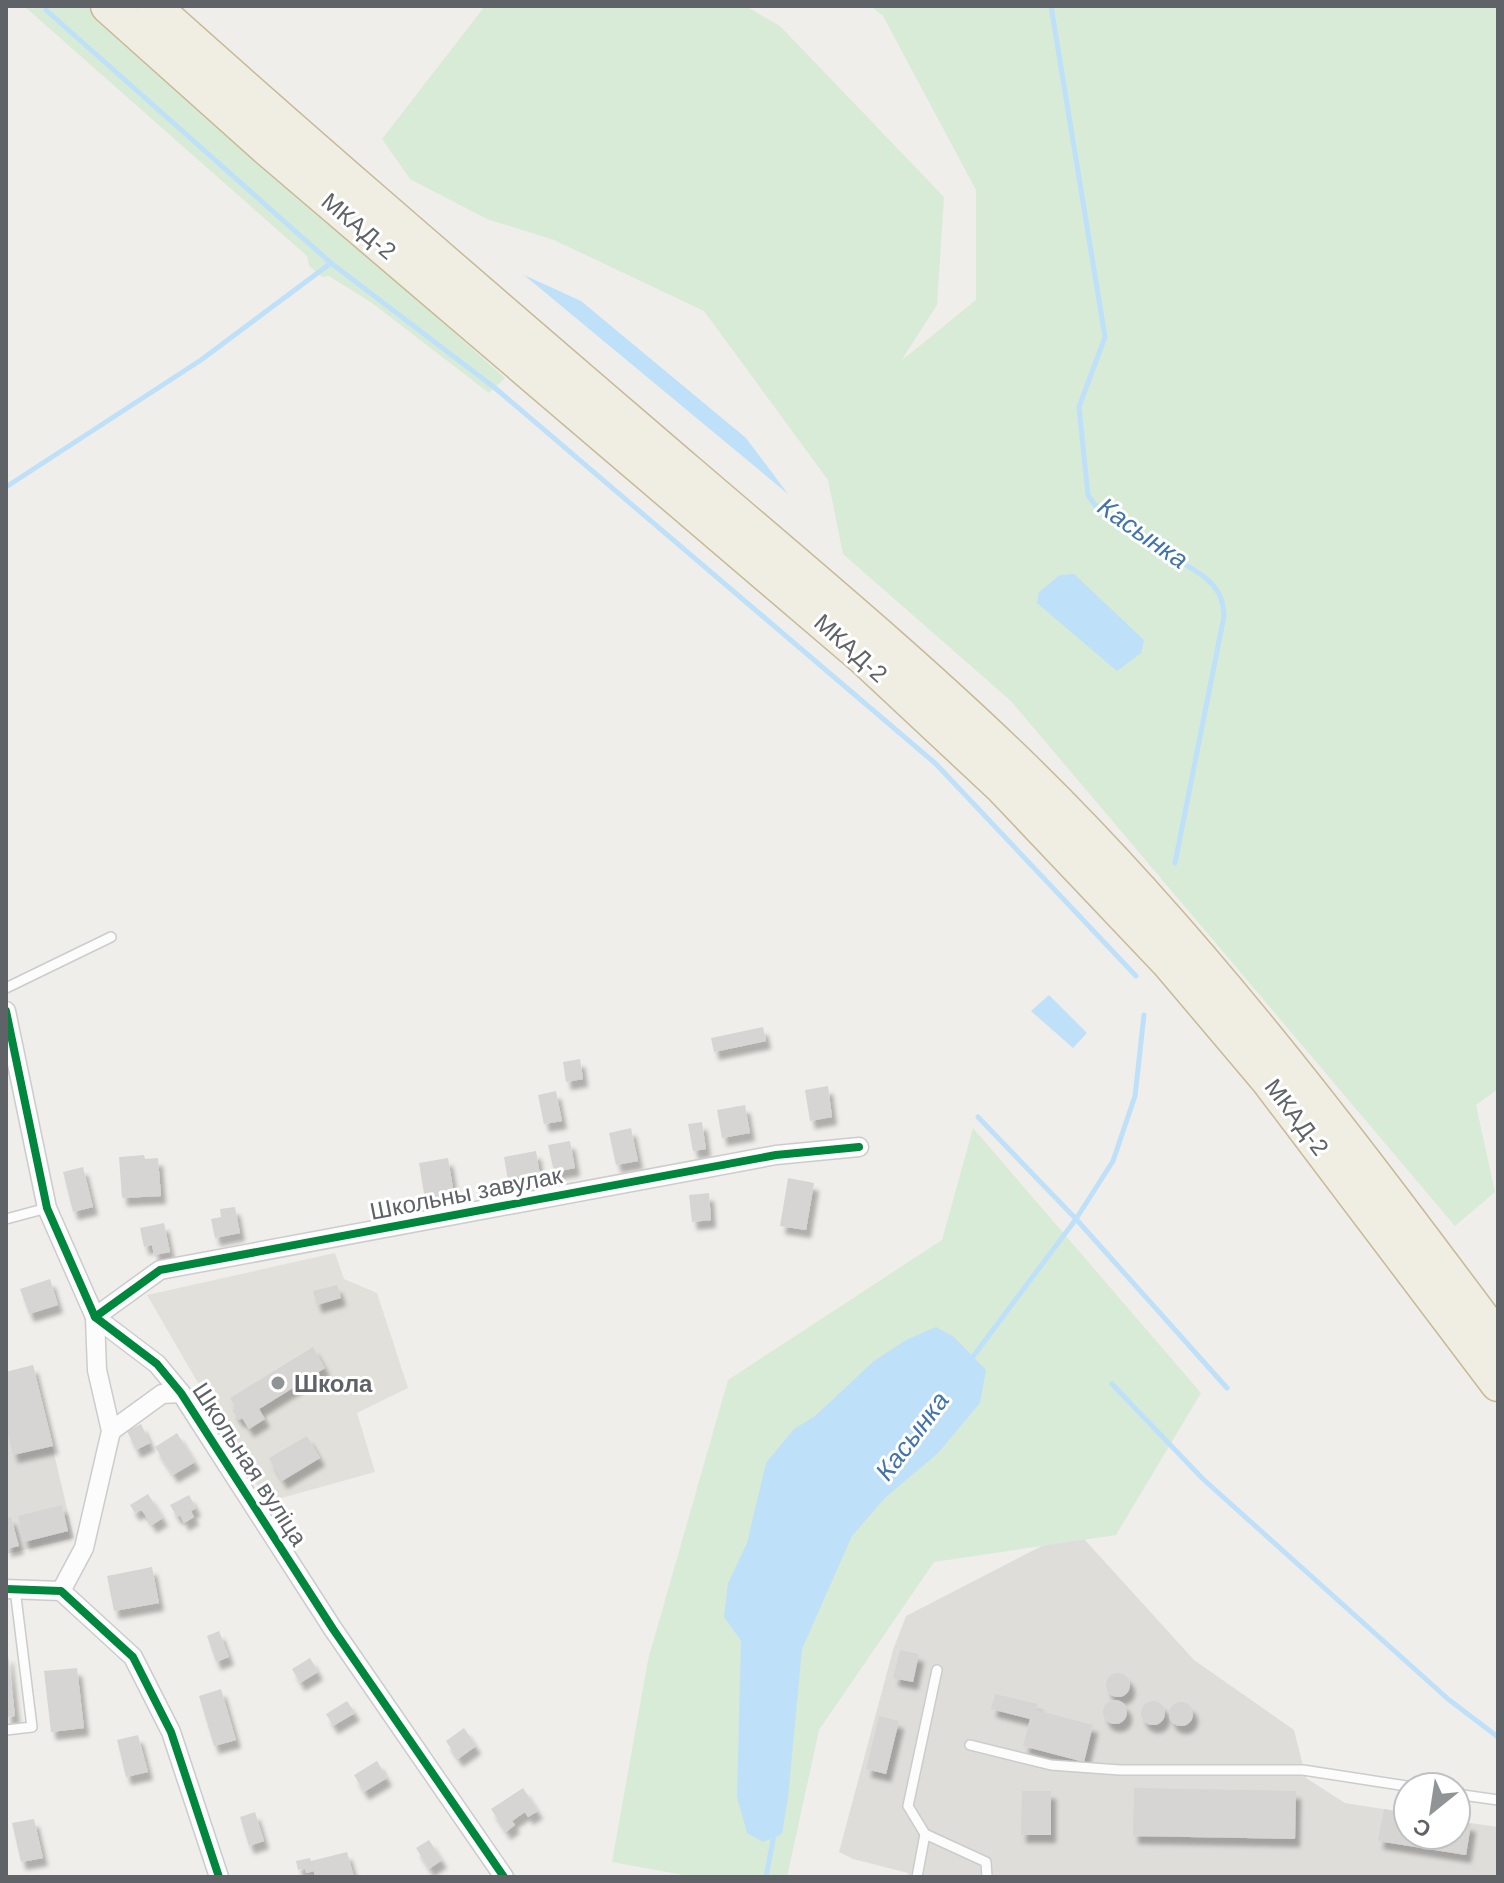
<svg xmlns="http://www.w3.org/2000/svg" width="1504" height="1883" font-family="Arial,sans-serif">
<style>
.industrial{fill:#dfddda}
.education{fill:#e2e0da}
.green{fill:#d8ebd6}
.water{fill:#bfe0f9}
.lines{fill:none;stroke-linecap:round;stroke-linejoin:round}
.stream{stroke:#bfe0f9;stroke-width:5}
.building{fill:#d6d5d3;filter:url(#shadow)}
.lane-casing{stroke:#cbcccc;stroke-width:12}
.street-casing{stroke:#cbcccc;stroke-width:21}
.highway-casing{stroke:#c8b996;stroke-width:37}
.lane{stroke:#fdfcfc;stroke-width:9}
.street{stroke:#fdfcfc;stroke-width:18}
.highway{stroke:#f0ede3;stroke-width:34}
.cycleway-casing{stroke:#fff;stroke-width:13}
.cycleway{stroke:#00873e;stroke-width:8}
.poi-dot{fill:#919496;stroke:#fff;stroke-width:3}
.labels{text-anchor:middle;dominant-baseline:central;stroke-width:6;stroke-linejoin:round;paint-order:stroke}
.street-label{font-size:24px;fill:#5f6368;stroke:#fff}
.poi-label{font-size:24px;font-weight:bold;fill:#5f6368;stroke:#fff;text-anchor:start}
.water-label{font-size:26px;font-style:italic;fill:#4174aa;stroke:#fff}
</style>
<defs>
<filter id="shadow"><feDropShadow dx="5" dy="8" stdDeviation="2" flood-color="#0004"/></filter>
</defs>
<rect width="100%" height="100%" fill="#efeeea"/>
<g class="industrial">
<path d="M33,1365L74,1538L6,1554V1372Z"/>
<path d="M1075,1529L1194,1660L1294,1730L1306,1778L1345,1803L1408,1813V1835H1456V1821L1498,1827V1877H908V1873L853,1859L839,1852L893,1650L906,1616Z"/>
</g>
<path class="education" d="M335,1253L344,1279L377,1293L408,1388L357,1413L375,1472L267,1502L147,1295Z"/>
<g class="green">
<path d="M24,6H86L505,378L489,393L372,303L329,276L322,277L309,266L307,256Z"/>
<path d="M485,6H745L780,26L944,197L937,305L901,361L976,300V190L883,16L871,6H1498V1089L1476,1105L1495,1192L1455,1226L1011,701L843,554L828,480L704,311L554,240L487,219L410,179L382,139Z"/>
<path d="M973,1128L1201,1393L1116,1535L934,1562L819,1730L787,1877H694L612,1862L648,1660L728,1380L942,1240Z"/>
</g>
<g class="water">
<path d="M524,275L581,301L746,438L788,494Z"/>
<path d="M1074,574L1144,640L1141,653L1117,671L1037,603L1039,592L1060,575Z"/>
<path d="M1049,995L1087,1033L1073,1048L1031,1011Z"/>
<path d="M936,1327L954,1337L986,1370L980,1403L938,1453L885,1498L852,1536L802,1649L788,1798L782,1834L763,1842L747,1833L737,1797L741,1641L724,1617L728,1583L747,1543L766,1463L794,1429L815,1416L874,1361L906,1340Z"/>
</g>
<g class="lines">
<g class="stream">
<path d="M1051,6L1105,337L1079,407L1088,495L1095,505L1203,576C1218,588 1223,597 1224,616L1175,863"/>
<path d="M46,10L331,263L495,388L936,764L1136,976"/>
<path d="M6,487L201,360L331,263"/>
<path d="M978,1117L1076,1219L1227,1388"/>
<path d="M969,1362L1076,1219L1113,1161L1135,1096L1144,1015"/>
<path d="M1112,1384L1203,1479L1448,1699L1498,1737"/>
<path d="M766,1877L774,1835"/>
</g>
</g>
<g class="building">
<path d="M763,1027L766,1041L714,1052L711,1038Z"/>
<path d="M580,1059L583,1079L566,1082L563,1062Z"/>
<path d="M828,1086L832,1117L810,1121L805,1090Z"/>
<path d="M556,1091L562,1121L544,1124L538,1095Z"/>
<path d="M745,1105L750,1133L722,1138L717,1110Z"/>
<path d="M702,1122L706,1149L693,1151L688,1124Z"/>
<path d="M631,1128L638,1161L616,1165L609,1133Z"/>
<path d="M570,1141L575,1168L554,1172L548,1145Z"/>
<path d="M536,1151L540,1175L508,1180L504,1157Z"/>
<path d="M144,1155L145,1159L158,1158L161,1196L122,1198L119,1157Z"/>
<path d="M448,1158L454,1194L425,1199L419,1163Z"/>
<path d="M83,1167L93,1207L73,1212L63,1172Z"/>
<path d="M788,1178L814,1183L806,1230L780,1226Z"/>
<path d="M709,1193L711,1220L692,1222L689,1195Z"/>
<path d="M235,1207L240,1233L215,1238L211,1219L221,1217L220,1209Z"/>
<path d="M164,1223L170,1252L154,1255L152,1245L144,1247L140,1228Z"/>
<path d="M50,1279L58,1305L29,1314L20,1289Z"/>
<path d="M337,1285L341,1298L317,1305L313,1291Z"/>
<path d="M313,1347L325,1368L259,1409L265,1419L249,1429L242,1418L239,1420L232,1410L236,1408L230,1398Z"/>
<path d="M33,1365L53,1446L13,1455L6,1425V1372Z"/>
<path d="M141,1424L150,1443L136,1450L127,1431Z"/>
<path d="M177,1433L195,1462L173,1475L155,1447Z"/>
<path d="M307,1436L320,1458L282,1481L269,1458Z"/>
<path d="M148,1494L163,1518L152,1525L141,1509L135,1513L130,1505Z"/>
<path d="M189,1495L196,1508L191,1511L194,1517L184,1523L180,1515L177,1517L170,1505Z"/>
<path d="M62,1505L68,1531L24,1542L18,1516Z"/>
<path d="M11,1517L19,1546L6,1549V1518Z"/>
<path d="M152,1567L159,1603L114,1611L107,1576Z"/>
<path d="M219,1631L229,1657L216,1662L207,1636Z"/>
<path d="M900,1650L919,1654L913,1682L893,1678Z"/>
<path d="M6,1655H8L15,1716L6,1717Z"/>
<path d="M310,1658L318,1672L300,1683L292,1669Z"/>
<path d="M77,1668L84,1728L51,1732L44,1671Z"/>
<circle cx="1118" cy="1685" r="12"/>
<path d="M221,1689L236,1740L214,1746L199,1696Z"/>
<path d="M995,1694L1038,1704L1036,1710L1093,1725L1084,1762L1023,1746L1030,1719L991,1709Z"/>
<circle cx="1115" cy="1712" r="12"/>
<circle cx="1153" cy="1713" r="12"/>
<path d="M347,1701L355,1713L333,1726L326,1714Z"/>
<circle cx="1181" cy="1714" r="12"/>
<path d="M879,1716L899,1721L886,1774L866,1769Z"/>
<path d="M464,1728L476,1746L458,1759L446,1741Z"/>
<path d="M138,1735L148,1772L126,1777L117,1740Z"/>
<path d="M377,1761L387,1778L364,1792L354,1775Z"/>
<path d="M523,1788L538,1811L528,1817L525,1812L512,1821L515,1825L506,1832L491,1809Z"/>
<path d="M1134,1788L1296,1791L1295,1839L1133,1836Z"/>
<path d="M1022,1791H1051V1835H1021Z"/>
<path d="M1384,1809L1408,1813V1835H1456V1821L1471,1824L1466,1855L1378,1841Z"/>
<path d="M255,1812L264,1841L249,1846L240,1817Z"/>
<path d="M34,1819L43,1858L21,1862L12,1823Z"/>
<path d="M429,1840L442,1860L429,1869L416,1848Z"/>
<path d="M347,1852L354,1877H315L314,1871L306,1873L305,1868L298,1870L296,1861L310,1858L311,1861Z"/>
</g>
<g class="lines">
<defs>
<g id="lane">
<path d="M6,988L111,937"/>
<path d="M6,1219L47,1208"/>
<path d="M6,1730L32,1727L15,1589"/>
<path d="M970,1745L1051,1765L1120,1770H1303L1413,1787"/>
<path d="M1456,1794L1498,1800"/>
<path d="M925,1834L908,1806L937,1670"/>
<path d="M917,1877L925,1834L986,1862L987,1877"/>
</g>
<g id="street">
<path d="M6,1011L47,1208L95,1317L157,1364L181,1393L333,1629L504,1877"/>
<path d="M95,1317L160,1270L776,1155L859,1147"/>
<path d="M111,1431L162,1394L181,1393"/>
<path d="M6,1589L61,1591L133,1657L171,1732L219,1877"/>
<path d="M61,1591L84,1548L111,1431L97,1370L95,1317"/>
</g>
<g id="highway">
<path d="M108,6L269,150L864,658L1002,787L1169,963L1268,1080L1498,1384"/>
<path d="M153,6C328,163 507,316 686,470C799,567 915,663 1022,767C1200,940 1350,1141 1498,1339"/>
</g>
</defs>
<use href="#lane" class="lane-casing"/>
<use href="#street" class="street-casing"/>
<use href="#highway" class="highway-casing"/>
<use href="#lane" class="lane"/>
<use href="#street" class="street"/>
<use href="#highway" class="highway"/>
<defs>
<g id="cycleway">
<path d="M6,1011L47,1208L95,1317L157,1364L181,1393L333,1629L504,1877"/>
<path d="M95,1317L160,1270L776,1155L859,1147"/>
<path d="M6,1589L61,1591L133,1657L171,1732L219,1877"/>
</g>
</defs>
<use href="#cycleway" class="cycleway-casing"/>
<use href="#cycleway" class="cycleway"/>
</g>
<circle class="poi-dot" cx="278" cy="1383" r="8"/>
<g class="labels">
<g class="street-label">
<text transform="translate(359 226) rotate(40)">МКАД-2</text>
<text transform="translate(851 648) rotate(42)">МКАД-2</text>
<text transform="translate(1297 1117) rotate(53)">МКАД-2</text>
<text transform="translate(466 1193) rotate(-11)">Школьны завулак</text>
<text transform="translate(250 1464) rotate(57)">Школьная вуліца</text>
</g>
<g class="poi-label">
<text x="294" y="1383">Школа</text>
</g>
<g class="water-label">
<text transform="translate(1143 533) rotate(35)">Касынка</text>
<text transform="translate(912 1436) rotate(-53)">Касынка</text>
</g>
</g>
<rect width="1504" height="1883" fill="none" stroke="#5f6368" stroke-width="16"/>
<g transform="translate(1432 1811) rotate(210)"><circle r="38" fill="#ffffff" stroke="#bfc1c3" stroke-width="2"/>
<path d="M0-6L14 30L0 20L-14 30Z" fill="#919496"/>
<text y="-12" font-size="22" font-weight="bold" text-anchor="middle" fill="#5f6368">С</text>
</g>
</svg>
